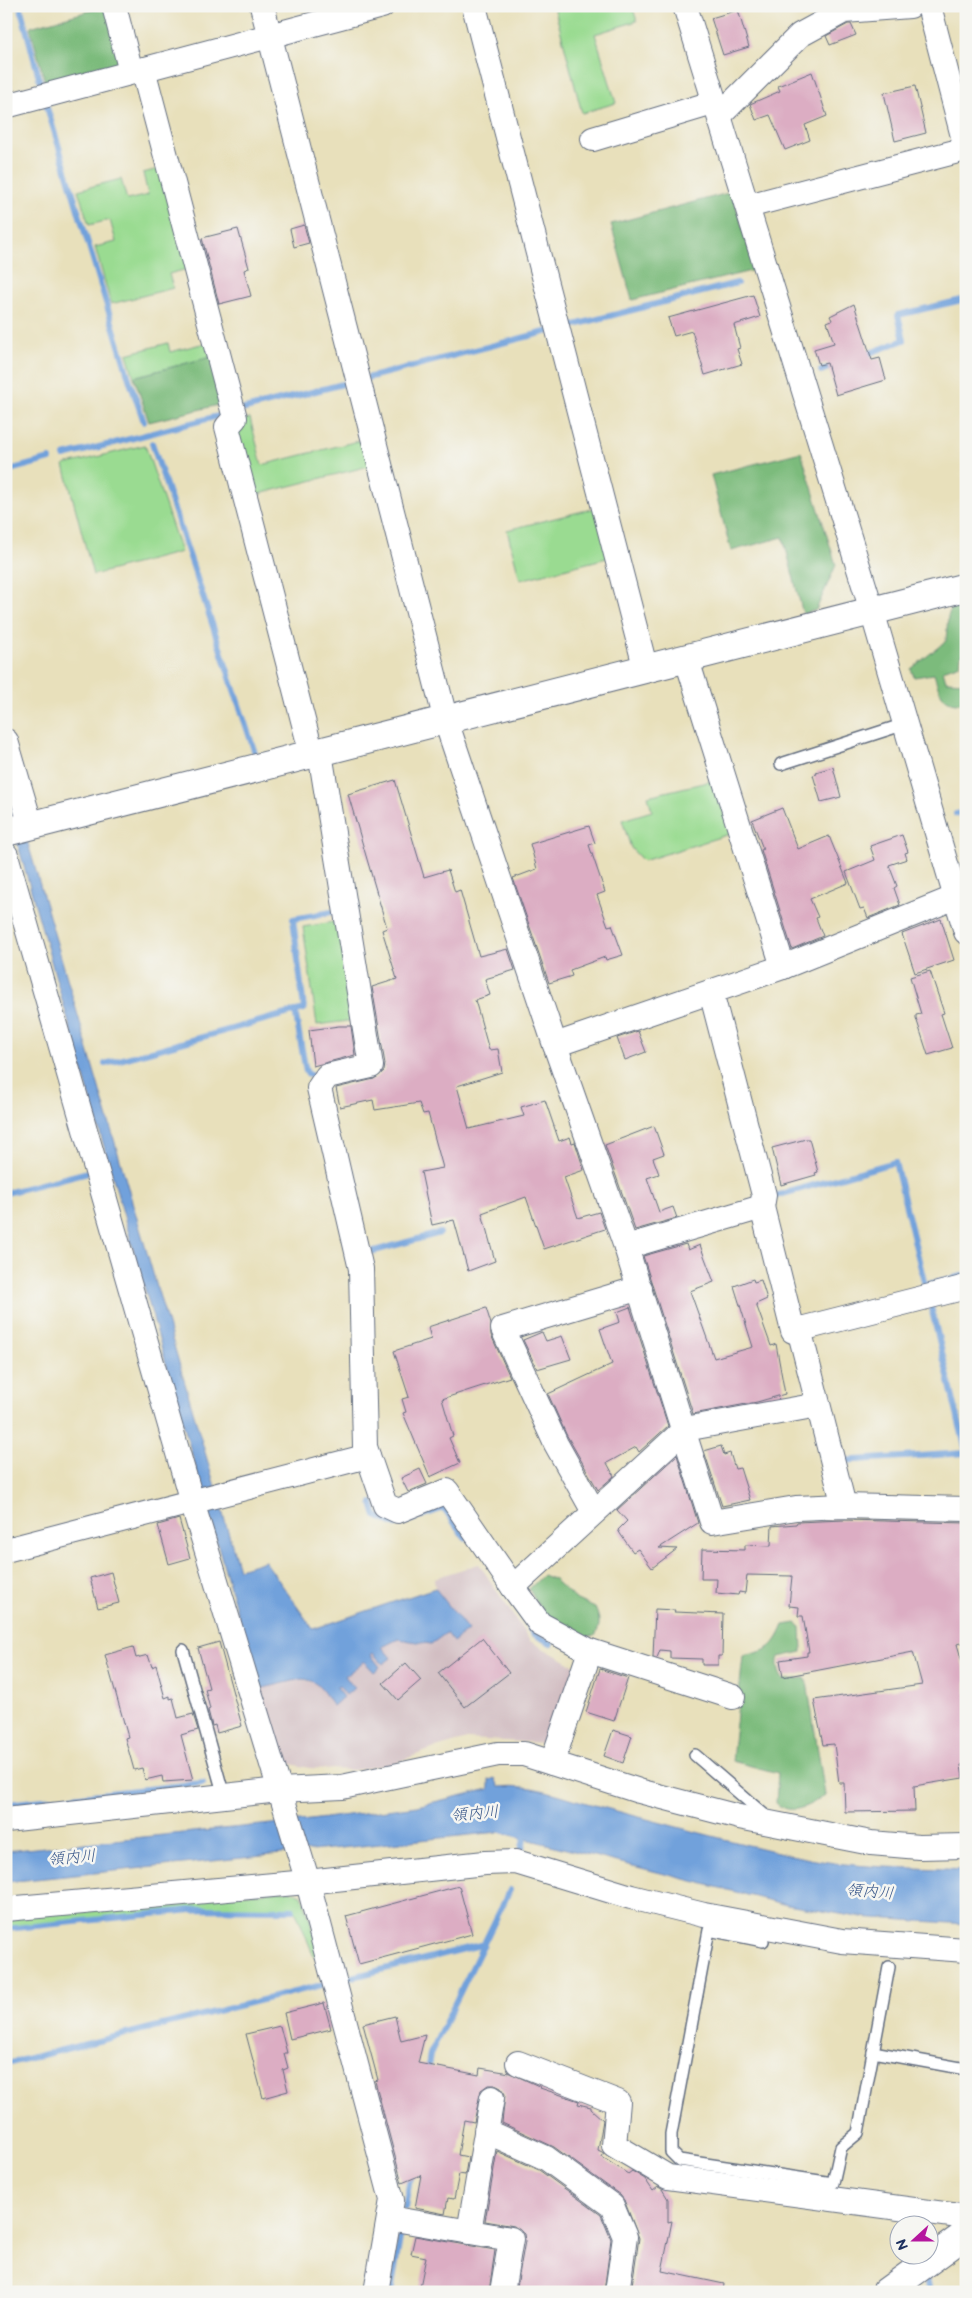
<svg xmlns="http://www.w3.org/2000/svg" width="972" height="2298" font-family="'Balsamiq Sans','Klee One',sans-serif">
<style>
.industrial{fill:#d2bec2}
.green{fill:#9adb91;stroke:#5a8578}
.forest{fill:#7bbb7b;stroke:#4b756c}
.water{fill:#71a1db;stroke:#46689c}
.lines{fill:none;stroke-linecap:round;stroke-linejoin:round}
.stream{stroke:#71a1db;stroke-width:6}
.building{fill:#dcadc3}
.service-casing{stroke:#636d7f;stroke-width:14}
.minor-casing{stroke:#636d7f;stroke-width:26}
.tertiary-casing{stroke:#636d7f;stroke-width:30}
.secondary-casing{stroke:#636d7f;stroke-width:30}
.service{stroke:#fff;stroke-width:11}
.minor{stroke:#fff;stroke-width:24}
.tertiary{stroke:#fff;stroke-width:28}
.secondary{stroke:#fff;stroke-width:28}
.labels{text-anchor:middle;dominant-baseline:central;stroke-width:5;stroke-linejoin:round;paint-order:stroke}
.water-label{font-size:16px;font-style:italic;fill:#39578a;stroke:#f6f6f2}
</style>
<rect width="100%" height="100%" fill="#f6f6f2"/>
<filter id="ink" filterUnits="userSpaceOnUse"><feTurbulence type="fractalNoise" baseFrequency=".02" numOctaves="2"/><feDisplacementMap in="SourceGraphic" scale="10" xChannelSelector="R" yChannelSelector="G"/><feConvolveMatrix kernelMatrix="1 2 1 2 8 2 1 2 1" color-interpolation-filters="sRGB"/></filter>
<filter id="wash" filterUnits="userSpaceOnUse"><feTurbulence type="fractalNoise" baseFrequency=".0096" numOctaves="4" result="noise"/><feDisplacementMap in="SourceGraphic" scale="20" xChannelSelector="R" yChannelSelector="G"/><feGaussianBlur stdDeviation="1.12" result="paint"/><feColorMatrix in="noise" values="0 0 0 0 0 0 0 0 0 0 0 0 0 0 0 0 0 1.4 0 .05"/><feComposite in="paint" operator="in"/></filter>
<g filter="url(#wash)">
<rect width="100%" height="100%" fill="#e8e0bb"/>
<path class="industrial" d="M479,1564L530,1641L575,1666L565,1698L545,1743L467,1739L432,1749L392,1764L354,1770L309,1768L278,1761L259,1689L301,1679L336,1688L345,1676L364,1660L374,1672L380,1667L370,1655L373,1652L384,1664L382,1647L393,1641L398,1639L431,1644L446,1632L453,1642L468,1630L435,1588L434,1578Z"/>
<g class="green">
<path d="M554,6H632L637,21L595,34L616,103L582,113Z"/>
<path d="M166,167L191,268L169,274L173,288L111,304L95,247L116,242L110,220L89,225L78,190L121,179L127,200L148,195L143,173Z"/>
<path d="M209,342L214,356L134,377L127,354L168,343L170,352Z"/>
<path d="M250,418L262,465L366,439L373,465L251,496L236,422Z"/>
<path d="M145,445L181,552L93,575L64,465Z"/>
<path d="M599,507L611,557L520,580L507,530Z"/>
<path d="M716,780L733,833L643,861L631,848L622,820L652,811L648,796Z"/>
<path d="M339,921L356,1020L317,1025L303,927Z"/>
<path d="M289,1890L302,1895L322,1958L314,1957L295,1909L201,1908L6,1927V1917Z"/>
</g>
<g class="forest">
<path d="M108,6L123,70L47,89L30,27Z"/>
<path d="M732,192L755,270L632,300L611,224Z"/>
<path d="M214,356L226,403L149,422L134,377Z"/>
<path d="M801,452L836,565L816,610L803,614L783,537L731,551L711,475Z"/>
<path d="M966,605V653L961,655L960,664L943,670L946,681L966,682V702C943,707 940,693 934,674L914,677L911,669L946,641L948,616L951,609Z"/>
<path d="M543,1575L553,1579L577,1600L595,1608C600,1619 601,1625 595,1636L583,1637L547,1620L529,1589Z"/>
<path d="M796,1623L801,1627L802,1652L779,1657C776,1663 779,1676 784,1680L805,1678L807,1682L825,1795C811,1805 791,1817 776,1803L778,1773L732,1761L743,1656C767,1650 773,1651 784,1625Z"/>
</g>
<g class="water">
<path d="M6,768L239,1569L265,1561L313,1629L435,1588L468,1630L453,1642L446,1633L431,1644L398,1639L382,1647L391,1658L383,1664L373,1653L371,1655L380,1667L374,1672L364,1661L345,1676L354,1688L346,1695L339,1686L336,1688L343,1697L333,1706C324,1693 318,1679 301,1679L259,1689L6,803Z"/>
<path d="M495,1778L499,1787C535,1783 565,1798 598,1806C665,1824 732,1842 800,1857C854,1869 911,1867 966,1870V1924L858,1917L787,1905L499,1832L6,1882V1851L310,1820L417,1806L489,1789V1780Z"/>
</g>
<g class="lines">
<g class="stream">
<path d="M20,6L42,89"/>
<path d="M46,104L130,382L144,422"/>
<path d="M567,327L737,283"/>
<path d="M862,356L904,340L898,315L966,299"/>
<path d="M821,371L836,365"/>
<path d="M367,378L549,331"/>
<path d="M241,410L343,384"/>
<path d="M152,443L255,753"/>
<path d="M64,456L226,414"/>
<path d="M6,471L50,459"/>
<path d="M956,814L966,812"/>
<path d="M295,1011L306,1072L313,1077"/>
<path d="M105,1064L304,1009L293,919L337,911"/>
<path d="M6,1193L88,1172"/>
<path d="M772,1197L895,1162L925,1285L966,1275"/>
<path d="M367,1253L440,1233"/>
<path d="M931,1307L966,1451"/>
<path d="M839,1461L966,1453"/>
<path d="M372,1503L376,1516L396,1525L444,1508L465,1538"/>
<path d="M529,1628L534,1634L551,1643"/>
<path d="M6,1804L203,1783"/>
<path d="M521,1852L526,1831"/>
<path d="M6,1929L201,1909L293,1910"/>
<path d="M349,1978L484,1944"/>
<path d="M6,2064L322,1985"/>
<path d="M427,2073L430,2054L510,1890"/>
<path d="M405,2207L411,2172"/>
<path d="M927,2278L930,2292"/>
<path d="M391,2292L401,2232"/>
</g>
</g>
<g id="blocks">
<g class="building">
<path d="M738,10L749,47L723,55L711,18Z"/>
<path d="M848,24H851L856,35L830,45L826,36Z"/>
<path d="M812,72L827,116L805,125L810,140L785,150L770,115L756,120L750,104L780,91L778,86Z"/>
<path d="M915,86L926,133L895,141L884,93Z"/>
<path d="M304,225L309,243L294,247L290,229Z"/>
<path d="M238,229L249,268L244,270L251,296L219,304L202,238Z"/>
<path d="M753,295L760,317L734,325L740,348L737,349L742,364L705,375L692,331L674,336L668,318Z"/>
<path d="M854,304L872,360L880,358L886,380L836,395L827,363L819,365L814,349L834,343L827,322L832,320L830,316Z"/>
<path d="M833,767L841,797L821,802L813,775L817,774L816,772Z"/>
<path d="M395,780L424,877L448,870L455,892L460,890L479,956L508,949L515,970L485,979L490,995L475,1000L489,1050L498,1049L502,1072L457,1086L469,1129L524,1116L521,1107L545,1100L559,1141L570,1137L572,1143L575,1142L584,1170L564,1177L578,1218L599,1212L605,1229L544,1249L526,1197L482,1213L495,1261L468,1271L454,1220L432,1225L421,1172L443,1168L428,1113L423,1114L419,1103L375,1110L373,1100L340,1107L336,1088L374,1079L384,1071L385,1064L372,987L397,979L382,930L387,928L348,794Z"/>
<path d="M782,808L798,849L829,836L848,883L810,899L818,917L816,918L823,936L792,949L761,850L763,849L752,820Z"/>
<path d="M589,826L595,843L589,845L605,892L597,895L608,926L612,925L623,955L606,960L605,957L570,970L572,976L549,983L513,878L537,869L530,844Z"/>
<path d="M902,835L908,852L905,853L907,859L889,865L897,886L894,888L900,905L868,918L864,908L860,909L846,872L875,860L870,846Z"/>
<path d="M941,919L954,960L915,973L902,934Z"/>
<path d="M930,971L944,1013L941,1014L952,1048L928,1055L916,1018V1015L921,1014L910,977Z"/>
<path d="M339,1026H351L355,1055L313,1066L309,1030Z"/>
<path d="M638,1031L646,1052L625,1060L617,1038Z"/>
<path d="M654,1126L664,1154L653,1158L659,1174L647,1178L659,1212L673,1207L677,1218L635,1230L605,1145Z"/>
<path d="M806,1139H809L818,1172L815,1173L816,1175L781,1185L772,1148Z"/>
<path d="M686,1244L688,1250L700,1245L714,1282L690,1291L714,1358L753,1347L734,1286L753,1279L754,1282L761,1280L767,1299L756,1304L771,1346L776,1344L785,1394L757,1402L693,1414L643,1256Z"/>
<path d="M630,1307L668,1426L639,1452L636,1447L607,1463L614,1476L598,1490L566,1434L548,1394L612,1364L600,1329L620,1322L617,1312Z"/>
<path d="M486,1308L491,1324V1335L510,1377L442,1399L453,1436L449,1438L460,1463L430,1477L403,1413L406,1412L402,1399L409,1397L394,1351L431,1339L428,1327Z"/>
<path d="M542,1332L546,1341L562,1336L571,1359L537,1369L523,1340Z"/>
<path d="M721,1446L724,1455L730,1453L735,1469L740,1468L750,1500L722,1506L704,1451Z"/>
<path d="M677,1455L698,1523L659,1548L677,1549L652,1568L638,1549L633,1552L621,1535L618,1530L627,1521L617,1510Z"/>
<path d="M420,1469L427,1484L408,1492L401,1478Z"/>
<path d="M179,1519L190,1558L169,1564L158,1525Z"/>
<path d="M844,1520L966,1523V1642L957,1644L966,1676V1764L961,1765L963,1778L914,1786L915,1811L845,1812L844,1783H839L834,1744L823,1745L814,1700L922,1685L913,1652L783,1677L780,1660L807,1656V1652H809L803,1616H798L799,1607L789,1606L792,1576L747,1575L745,1593L739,1592L738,1595L716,1593L717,1579H701L702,1549L745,1550V1545L771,1546L772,1526L796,1524L797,1522Z"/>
<path d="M111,1572L119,1603L98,1608L90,1578Z"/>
<path d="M655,1609L675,1610L674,1612L723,1614L722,1656H718V1665H702V1659L670,1658V1651L660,1650L657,1658L653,1657Z"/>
<path d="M482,1638L509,1673L465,1707L438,1673Z"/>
<path d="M219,1642L242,1726L217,1733L215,1725L212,1726L208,1710L210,1709L205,1689L209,1688L198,1648Z"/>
<path d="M133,1647L136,1658L148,1655L152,1667L156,1665L165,1698L170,1696V1699L173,1698L178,1718L193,1714L198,1730L181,1735L193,1780L163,1782L162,1776L145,1780L142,1768L134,1770L125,1738L128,1737L105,1655Z"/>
<path d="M406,1663L421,1680L398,1700L383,1683Z"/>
<path d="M600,1669L628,1678L614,1721L586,1712Z"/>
<path d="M613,1730L632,1736L623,1763L604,1756Z"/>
<path d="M459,1886L472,1934L359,1964L346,1916Z"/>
<path d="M324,2003L331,2029L290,2039L284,2013Z"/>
<path d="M395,2016L401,2041L425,2035L418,2063L479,2075L480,2068L510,2073L541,2087L540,2088L579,2101L578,2104L591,2107V2109L603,2120L598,2150L604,2153L602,2157L628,2174L632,2171L645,2179L653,2191L658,2187L662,2189L668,2199V2222L672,2221L662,2271L724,2284L723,2292H631L639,2238L624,2200L620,2195L554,2147L502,2123L505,2094L501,2088L495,2085H488L481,2090L474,2122L464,2120L458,2155L468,2157L465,2175L459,2174L454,2199L448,2198L445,2214L415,2208L421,2175L402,2183L375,2081L378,2080L363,2024Z"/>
<path d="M280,2026L287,2053H284L288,2068L283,2070L288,2091L263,2098L246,2034Z"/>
<path d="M497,2151L539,2170L601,2215L611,2239L604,2292H516L525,2241L524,2234L514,2226L485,2221Z"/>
<path d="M415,2236L495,2250L489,2292H419L426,2257L411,2254Z"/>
</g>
</g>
</g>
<g filter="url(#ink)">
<use href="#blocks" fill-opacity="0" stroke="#636d7f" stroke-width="1"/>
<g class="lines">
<defs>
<g id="service">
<path d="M781,764L905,724"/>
<path d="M183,1650L224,1796"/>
<path d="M695,1755L768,1818"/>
<path d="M763,1941L709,1930L671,2134V2152L679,2160L833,2183L841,2147L858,2133L889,1967"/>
<path d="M873,2052L966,2069"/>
</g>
<g id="minor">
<path d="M114,6L131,72"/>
<path d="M262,6L446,721L555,1045L626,1247L712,1522L796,1508L844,1506L966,1509"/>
<path d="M474,6L646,670"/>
<path d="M685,6L872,611L966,932"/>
<path d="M929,6L966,148"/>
<path d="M143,69L235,418L227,427L312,755"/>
<path d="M6,106L382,6"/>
<path d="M720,115L800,35L844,11L910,6"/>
<path d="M593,139L716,102"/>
<path d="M748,206L966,149"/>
<path d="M687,660L783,967"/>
<path d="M6,741L31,826"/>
<path d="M320,753L371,1066L327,1076L319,1088L361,1269L365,1447L385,1505L398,1511L447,1491L513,1587"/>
<path d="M6,855L192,1502L307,1879L392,2200L376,2292"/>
<path d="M711,992L764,1195L762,1207"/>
<path d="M555,1045L783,967L956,897"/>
<path d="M626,1247L762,1207L793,1331L966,1287"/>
<path d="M799,1329L844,1506"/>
<path d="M594,1512L556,1444L503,1329L640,1288"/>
<path d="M6,1550L368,1456"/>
<path d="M733,1697L590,1651L540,1624L513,1587L685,1429L818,1405"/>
<path d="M552,1763L590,1651"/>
<path d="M6,1820L279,1790L342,1787L498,1754H524L639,1791L739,1817L871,1843L919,1847L966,1846"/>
<path d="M6,1909L307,1882L485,1863L516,1862L631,1897L704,1915L842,1941L966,1950"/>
<path d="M518,2063L618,2102L614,2145L668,2177L959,2216L966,2223"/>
<path d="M486,2131L546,2158L612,2206L625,2237L617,2292"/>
<path d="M389,2218L511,2239L502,2292"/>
<path d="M469,2232L492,2098"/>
</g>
<path id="tertiary" d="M6,832L966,587"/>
<path id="secondary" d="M886,2292L966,2234"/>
</defs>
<use href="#service" class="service-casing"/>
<use href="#minor" class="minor-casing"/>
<use href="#tertiary" class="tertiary-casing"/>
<use href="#secondary" class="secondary-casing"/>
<use href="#service" class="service"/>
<use href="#minor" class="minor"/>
<use href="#tertiary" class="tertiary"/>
<use href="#secondary" class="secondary"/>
</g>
</g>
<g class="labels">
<g class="water-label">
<text transform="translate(475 1814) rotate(-5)">領内川</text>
<text transform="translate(72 1858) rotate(-5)">領内川</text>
<text transform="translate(870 1892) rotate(5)">領内川</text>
</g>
</g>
<rect width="972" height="2298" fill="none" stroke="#f6f6f2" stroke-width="25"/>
<g transform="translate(914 2240) rotate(249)"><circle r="24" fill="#f6f6f2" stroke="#9ea6b7"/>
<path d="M0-4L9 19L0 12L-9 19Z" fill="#b5179e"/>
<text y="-8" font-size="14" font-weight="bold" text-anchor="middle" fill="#1b2f5e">N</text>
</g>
</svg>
